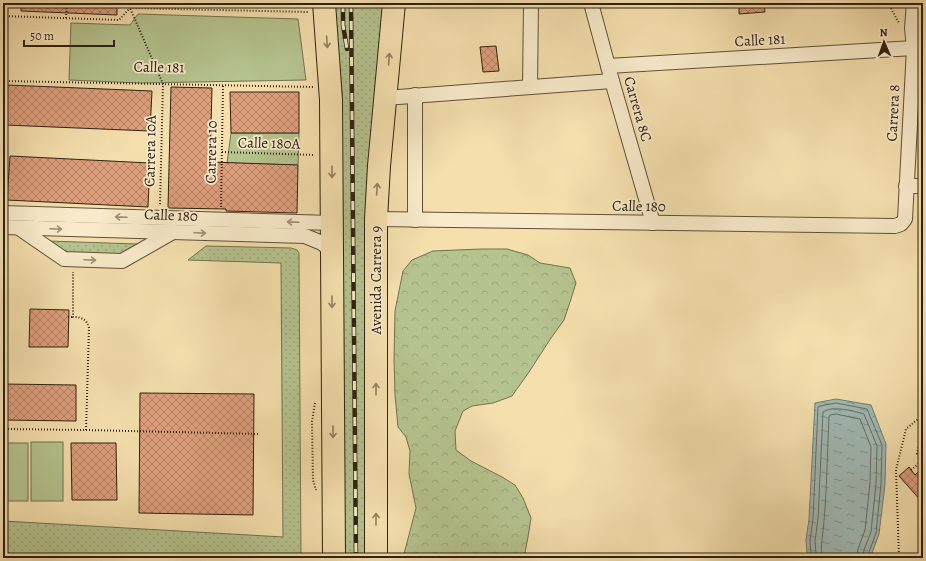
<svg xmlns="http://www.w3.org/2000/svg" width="926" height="561" font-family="Alegreya,serif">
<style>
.grass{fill:url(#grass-dots);stroke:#727250}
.forest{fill:url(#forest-crowns);stroke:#727250}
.park{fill:#b5c38e;stroke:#727250}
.water{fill:url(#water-ripples);stroke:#737d74}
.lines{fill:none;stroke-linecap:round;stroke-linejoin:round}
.shore{stroke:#686e64;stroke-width:1}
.building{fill:url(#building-cross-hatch);stroke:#2e2113}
.minor-casing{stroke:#60503a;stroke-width:16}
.primary-casing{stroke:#2e2113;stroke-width:24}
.path{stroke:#2e2113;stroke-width:2;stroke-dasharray:1 2;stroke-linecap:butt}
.minor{stroke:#f8eaca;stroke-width:14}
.primary{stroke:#f4dfad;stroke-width:22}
.rail-casing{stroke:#2e2113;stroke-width:4.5}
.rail{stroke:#f8eaca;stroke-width:3;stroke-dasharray:9;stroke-linecap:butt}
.oneway{stroke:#918060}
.oneway2{stroke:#9d9078}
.labels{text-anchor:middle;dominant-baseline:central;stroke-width:3.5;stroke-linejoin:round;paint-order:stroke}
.street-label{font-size:15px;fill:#2e2113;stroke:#f8eaca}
</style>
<defs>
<pattern id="grass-dots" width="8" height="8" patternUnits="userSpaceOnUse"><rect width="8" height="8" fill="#b5c38e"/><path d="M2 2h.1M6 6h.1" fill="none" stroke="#9ca77a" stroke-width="1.8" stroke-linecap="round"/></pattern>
<pattern id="forest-crowns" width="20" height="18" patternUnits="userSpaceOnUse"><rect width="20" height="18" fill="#b5c38e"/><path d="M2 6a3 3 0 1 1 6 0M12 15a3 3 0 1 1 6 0" fill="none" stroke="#9ca77a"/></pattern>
<pattern id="water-ripples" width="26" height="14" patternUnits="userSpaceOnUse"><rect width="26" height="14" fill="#a1bab5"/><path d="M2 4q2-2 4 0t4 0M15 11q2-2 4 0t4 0" fill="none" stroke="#849792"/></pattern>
<pattern id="building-cross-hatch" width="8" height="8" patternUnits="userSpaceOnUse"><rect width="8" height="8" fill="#de9f7c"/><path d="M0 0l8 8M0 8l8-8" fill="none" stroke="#b48164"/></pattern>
</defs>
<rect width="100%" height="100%" fill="#f4dfad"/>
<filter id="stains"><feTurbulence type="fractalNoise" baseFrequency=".005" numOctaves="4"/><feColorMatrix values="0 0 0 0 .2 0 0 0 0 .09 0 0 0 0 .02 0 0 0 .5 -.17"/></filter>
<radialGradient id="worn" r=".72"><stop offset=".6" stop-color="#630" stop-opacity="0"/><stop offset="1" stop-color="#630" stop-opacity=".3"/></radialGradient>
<g class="grass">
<path d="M334,3H383L367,558H344L342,92Z"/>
<path d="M48,241L138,244L120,255L64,253Z"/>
<path d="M206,246L291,248L297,250L299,253L301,558H3V521L283,537L281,263L188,260Z"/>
</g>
<path class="forest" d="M481,249H507L528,255L540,263L570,268L576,283L571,299L564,320L551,338L529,372L512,396L493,403L472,406L463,411L455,431L456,450L471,461L502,477L515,485L523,498L531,518L528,537L525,553L515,558H403L416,508L409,474L410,451L406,437L398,427L395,395L394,359L395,311L403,271L412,260L433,251Z"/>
<g class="park">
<path d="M138,14L298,19L306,80L140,83L69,80L71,23L130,25Z"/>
<path d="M231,133H299L298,165L227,163Z"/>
<rect x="31" y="442" width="32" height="59"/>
<rect x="3" y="443" width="25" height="58"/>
</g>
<path class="water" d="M836,399L871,405L886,444L885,484L879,534L872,553V558H803L807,553L806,540L809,519L815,403Z"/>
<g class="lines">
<g class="shore">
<path d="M808,558L811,553L810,541L813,519L818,407L820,406L836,403L867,409L882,445L881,484L876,533L869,552L868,558"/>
<path d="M814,558L816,553L815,541L818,519L823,412C832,405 854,411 864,414L877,446L876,484L871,532L864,550L863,558"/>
<path d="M821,558C822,552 821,546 822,540C827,499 827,458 829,417L830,415L836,414L860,419L871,447L870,483L865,530L858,549L857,558"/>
</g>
</g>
<g class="building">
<path d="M21,3H117V15L21,11Z"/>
<path d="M739,3H764L765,12L739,14Z"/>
<path d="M496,46L499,71L483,72L480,47Z"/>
<path d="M7,85L152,91L150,131L5,125Z"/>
<path d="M171,87L212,88L210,162L298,165L297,213L226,211V209L168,208Z"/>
<path d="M230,92H299V133H231Z"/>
<path d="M10,156L150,163L148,207L7,200Z"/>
<path d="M30,309L69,310L68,347H29Z"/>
<path d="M3,384L76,385V421L3,420Z"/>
<path d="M140,393L254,394L253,515L139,513Z"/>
<path d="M71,443H116L117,500H72Z"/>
<path d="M909,467L915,475L923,468V503L899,476Z"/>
</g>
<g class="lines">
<defs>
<g id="minor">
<path d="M591,3L612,81L653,223"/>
<path d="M608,66L914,48L920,54"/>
<path d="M530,87L531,3"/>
<path d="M415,95V220"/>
<path d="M385,98L612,81"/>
<path d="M906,186H923"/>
<path d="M3,213L332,223"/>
<path d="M376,219L895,226L901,224L905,219L914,48L912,28L914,3"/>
<path d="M3,227L305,236L322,243L332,252"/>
<path d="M19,228L64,259L122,261L173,232"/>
</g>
<g id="primary">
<path d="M324,3L331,100L334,558"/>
<path d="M376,558V219L379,166L394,3"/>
</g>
</defs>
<use href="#minor" class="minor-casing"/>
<use href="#primary" class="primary-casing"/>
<g class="path">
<path d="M130,3V8L163,84L160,205"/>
<path d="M888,3L899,23"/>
<path d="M3,16L119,20L130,8L308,12"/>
<path d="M66,18L67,3"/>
<path d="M3,81L314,87"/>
<path d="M222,152L315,155"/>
<path d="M221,207L223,85"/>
<path d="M68,317H73"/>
<path d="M315,403L312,421L313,480L316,490"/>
<path d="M5,420V429L86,430L89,328C87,319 81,317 73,317V272"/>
<path d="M86,430L259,434"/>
<path d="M911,470L923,460L917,454L923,428"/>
<path d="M899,558L896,470L906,429L923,415"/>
</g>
<use href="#minor" class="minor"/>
<use href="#primary" class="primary"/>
<defs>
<g id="rail">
<path d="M343,3V25L347,49"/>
<path d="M351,3L356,558"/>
</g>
</defs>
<use href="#rail" class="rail-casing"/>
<use href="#rail" class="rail"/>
</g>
<defs><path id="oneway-shaft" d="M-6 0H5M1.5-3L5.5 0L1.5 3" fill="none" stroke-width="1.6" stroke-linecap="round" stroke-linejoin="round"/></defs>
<g class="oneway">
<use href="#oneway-shaft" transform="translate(327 42) rotate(86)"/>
<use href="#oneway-shaft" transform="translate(389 59) rotate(-85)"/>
<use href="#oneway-shaft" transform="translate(332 172) rotate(90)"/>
<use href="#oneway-shaft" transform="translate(377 189) rotate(-86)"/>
<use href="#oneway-shaft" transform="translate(332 302) rotate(90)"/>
<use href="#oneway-shaft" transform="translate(376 389) rotate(-90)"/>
<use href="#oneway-shaft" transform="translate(333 432) rotate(90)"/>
<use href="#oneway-shaft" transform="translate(376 519) rotate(-90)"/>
</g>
<g class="oneway2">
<use href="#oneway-shaft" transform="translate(121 217) rotate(-178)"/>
<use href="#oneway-shaft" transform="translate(293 222) rotate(-178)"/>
<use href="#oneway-shaft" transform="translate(56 229) rotate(2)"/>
<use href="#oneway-shaft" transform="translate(200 233) rotate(2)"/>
<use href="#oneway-shaft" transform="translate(90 260) rotate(2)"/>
</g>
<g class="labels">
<g class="street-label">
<text transform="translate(760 40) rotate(-3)">Calle 181</text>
<text transform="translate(159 67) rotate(1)">Calle 181</text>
<text transform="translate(638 109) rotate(74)">Carrera 8C</text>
<text transform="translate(893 113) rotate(-87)">Carrera 8</text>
<text transform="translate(269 143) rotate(1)">Calle 180A</text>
<text transform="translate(150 151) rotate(-89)">Carrera 10A</text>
<text transform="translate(211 152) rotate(-89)">Carrera 10</text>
<text transform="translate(639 206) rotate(1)">Calle 180</text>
<text transform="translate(171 215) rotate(2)">Calle 180</text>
<text transform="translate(376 280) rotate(-90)">Avenida Carrera 9</text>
</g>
</g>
<rect width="926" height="561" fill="none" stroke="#f4dfad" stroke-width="16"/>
<rect x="4" y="4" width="918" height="553" fill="none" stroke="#2e2113" stroke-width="2"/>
<rect x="8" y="8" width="910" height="545" fill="none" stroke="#2e2113"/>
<g transform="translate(884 42) rotate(358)" stroke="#f8eaca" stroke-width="3" paint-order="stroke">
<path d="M0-3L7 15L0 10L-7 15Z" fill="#2e2113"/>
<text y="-6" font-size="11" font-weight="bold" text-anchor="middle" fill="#2e2113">N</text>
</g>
<path d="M24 40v6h90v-6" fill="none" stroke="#2e2113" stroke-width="2"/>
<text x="30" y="40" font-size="12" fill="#2e2113" stroke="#f8eaca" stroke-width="3" paint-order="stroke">50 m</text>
<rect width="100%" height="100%" filter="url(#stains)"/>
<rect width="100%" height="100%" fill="url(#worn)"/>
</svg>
